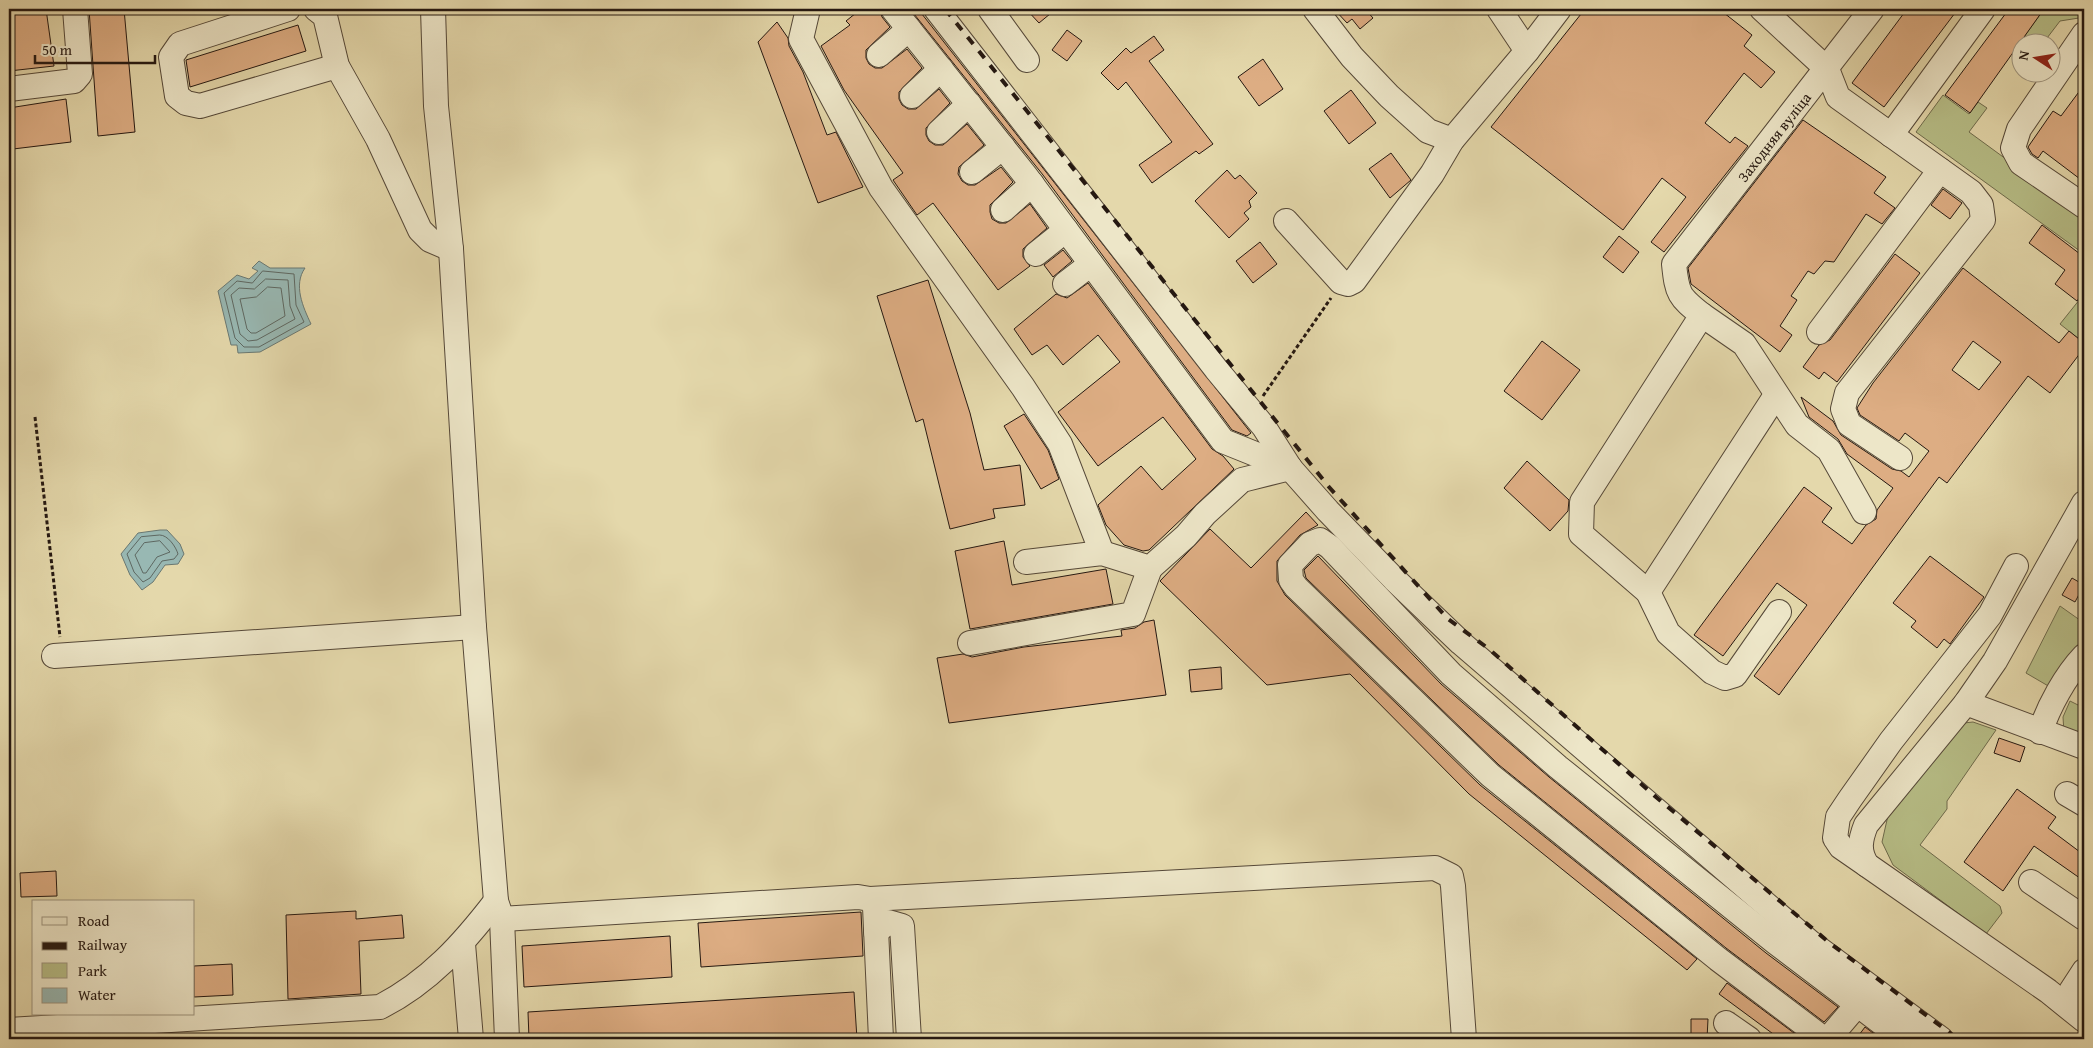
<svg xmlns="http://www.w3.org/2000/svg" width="2093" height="1048" font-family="'Gentium Book Plus',serif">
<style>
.green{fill:#b7be87;stroke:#6e6b4c}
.water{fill:#98b8b3;stroke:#6a7872}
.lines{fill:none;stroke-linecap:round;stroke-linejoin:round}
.shore{stroke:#5e6862;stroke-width:1}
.building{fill:#ddad83;stroke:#251811;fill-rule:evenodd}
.minor-casing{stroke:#554838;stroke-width:26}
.path{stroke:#251811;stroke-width:3;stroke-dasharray:4 2.5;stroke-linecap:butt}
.minor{stroke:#ede6c8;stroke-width:24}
.rail{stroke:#251811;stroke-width:4;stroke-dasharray:9 9;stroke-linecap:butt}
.labels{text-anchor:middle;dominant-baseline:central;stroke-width:4;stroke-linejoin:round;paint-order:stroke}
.street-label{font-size:15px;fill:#251811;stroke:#ede6c8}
</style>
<rect width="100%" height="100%" fill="#e4d8ab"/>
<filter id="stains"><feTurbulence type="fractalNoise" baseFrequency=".004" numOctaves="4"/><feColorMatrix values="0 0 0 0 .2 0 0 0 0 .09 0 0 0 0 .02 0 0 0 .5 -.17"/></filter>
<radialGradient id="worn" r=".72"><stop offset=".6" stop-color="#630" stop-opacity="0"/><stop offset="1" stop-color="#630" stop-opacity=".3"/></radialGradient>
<g class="green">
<path d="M2044,9L2084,10L2079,18L2060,21L2044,42H2020V53L2015,49Z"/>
<path d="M1943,95L1969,114L1978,102L1987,108L1969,132L2084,216V254L1916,132Z"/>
<path d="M2084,294V343L2060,324Z"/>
<path d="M2060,606L2084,623V639L2050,687L2026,673Z"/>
<path d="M2070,701L2084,708V739L2064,733L2063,717Z"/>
<path d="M1973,722L1996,730L1947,801V809L1920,845L2000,906L2002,913L1986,934L1893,865L1882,842L1889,811L1964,723Z"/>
</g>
<g class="water">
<path d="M259,261L270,268H305C293,285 303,307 311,324L260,352L238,353L237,345H231L218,291L237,275L249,279L258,271L252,268Z"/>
<path d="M160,530H167L180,544L184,554L178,564L165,565L153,582L142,590L130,575L121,554L138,533Z"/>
</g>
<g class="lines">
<g class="shore">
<path d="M263,271L294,274L296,305L304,322L259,347H244L235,338L224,293L237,281L252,283Z"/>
<path d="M266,279L288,280L290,306L295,319L257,340L248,341L240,334L231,295L239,288L254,289Z"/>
<path d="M268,287L281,288L285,316L256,333H251L247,329L240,299L256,297Z"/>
<path d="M160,535C168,535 176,547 178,554L174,559L162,561L150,578L143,582L134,572L127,554L141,537Z"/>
<path d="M160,541L170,552L157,557L146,573H143L135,555L144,543Z"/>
</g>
</g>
<g class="building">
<path d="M9,9H46L54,66L9,71Z"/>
<path d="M89,9H124L135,132L98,136Z"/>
<path d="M861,9H880L882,17L890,27L866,50V58L869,64L875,68H882L907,49L922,68L899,92V99L902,105L908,109H916L939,89L950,103L926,128V135L929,141L935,145H943L967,124L984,145L959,167L958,174L962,181L968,185H975L1001,167L1013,182L990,205V212L992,219L999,223H1006L1030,204L1047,228L1023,249V257L1030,266L998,290L933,203L917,215L893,180L903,173L844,90L821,46L850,25L846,21Z"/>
<path d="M910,9H918L1251,433L1247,436L1232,430L1043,175Z"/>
<path d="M1026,9H1056L1039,23Z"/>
<path d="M1334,9H1365L1373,18L1360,29L1352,19L1347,23Z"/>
<path d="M1585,9H1719L1752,35L1744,46L1775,72L1761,88L1744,73L1705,123L1730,143L1735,137L1748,146L1664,252L1651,242L1686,197L1662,178L1623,230L1491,127Z"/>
<path d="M1907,9H1958L1884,107L1852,83Z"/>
<path d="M2009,9H2044L1970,113L1945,95Z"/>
<path d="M777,22L788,38L789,46L803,72L827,135L836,132L863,187L818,203L758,42Z"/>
<path d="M298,25L306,51L190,87L186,60Z"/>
<path d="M1067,30L1082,41L1067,61L1052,50Z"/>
<path d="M1154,36L1164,50L1149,61L1213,144L1199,154L1196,151L1152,183L1139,165L1172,142L1126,82L1118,90L1101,73L1126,48L1131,53Z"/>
<path d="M1263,59L1283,89L1259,106L1238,77Z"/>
<path d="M2084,85V182L2043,151L2038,158L2032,154L2028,147L2053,111L2061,116Z"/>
<path d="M1351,90L1376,123L1349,144L1324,111Z"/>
<path d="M66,99L71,142L13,149L11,136H9V108Z"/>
<path d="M1803,120L1886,177L1874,193L1895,208L1882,224L1866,214L1834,262L1825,261L1814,274L1808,271L1791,296L1797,300L1780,326L1792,335L1780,352L1691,284L1688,268Z"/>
<path d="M1391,153L1411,180L1390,198L1369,169Z"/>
<path d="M1227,170L1235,179L1240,175L1257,193L1249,201L1251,207L1244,213L1249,219L1229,238L1195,201Z"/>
<path d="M1943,189L1962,203L1950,219L1931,205Z"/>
<path d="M2042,225L2084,257V291L2077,301L2055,284L2065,270L2029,243Z"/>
<path d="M1619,236L1639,252L1623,273L1603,257Z"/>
<path d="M1260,242L1277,264L1253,283L1236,261Z"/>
<path d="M1063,250L1072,261L1053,277L1044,265Z"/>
<path d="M1895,254L1920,273L1837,382L1824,372L1819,379L1803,367L1819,345L1830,340Z"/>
<path d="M1963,268L2059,343L2069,331L2084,343V348L2050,393L2028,376L1947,483L1939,477L1779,695L1754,676L1807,605L1777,583L1723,656L1694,635L1804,487L1832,508L1822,522L1852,544L1866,525L1876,519L1877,510L1893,488L1847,454L1838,439L1809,417L1801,397L1833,421L1841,435L1892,469L1901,471L1909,477L1929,451L1905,433L1899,441L1860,415L1857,408L1873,383ZM1973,341L2001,362L1979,390L1952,370Z"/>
<path d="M928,280L970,413L984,470L1020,465L1025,505L993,509L995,518L950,529L923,419L916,422L877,296Z"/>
<path d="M1088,283L1212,449L1223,456L1234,469L1149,550L1143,551L1124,545L1106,525L1098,505L1141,466L1162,490L1196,459L1163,417L1098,466L1058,412L1120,362L1098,335L1063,365L1047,345L1032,355L1014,329L1056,294L1067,298Z"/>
<path d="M1542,341L1580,370L1542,420L1504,391Z"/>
<path d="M1024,414L1048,450L1059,479L1041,489L1004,426Z"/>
<path d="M1527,461L1569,500L1568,511L1550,531L1504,488Z"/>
<path d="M1306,512L1318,525L1300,535L1277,561V581L1285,595L1480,785L1697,959L1687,970L1469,794L1350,674L1267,685L1160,581L1210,529L1251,568Z"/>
<path d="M1004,541L1012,585L1106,569L1113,604L970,629L955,551Z"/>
<path d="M1318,556L1441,684L1549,777L1766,953L1838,1007L1824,1022L1726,948L1499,765L1306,578L1304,570Z"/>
<path d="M1930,556L1984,597L1950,644L1944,639L1937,648L1911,627L1916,621L1893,603Z"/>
<path d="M2072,578L2084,585L2075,602L2062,595Z"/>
<path d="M1154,620L1166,695L949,723L937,658L963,654L972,657L1024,647L1122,636L1121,630L1135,628L1144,622Z"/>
<path d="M1221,667L1222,689L1191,692L1189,670Z"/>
<path d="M1999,738L2025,747L2020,762L1994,753Z"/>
<path d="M2017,789L2056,817L2048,828L2084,855V881L2034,846L2003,891L1964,862Z"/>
<path d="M56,871L57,896L21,897L20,873Z"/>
<path d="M356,911V919L402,915L404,938L359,941L361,994L288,999L286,915Z"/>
<path d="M861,912L863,956L701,967L698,923Z"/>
<path d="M670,936L672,977L524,987L522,946Z"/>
<path d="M232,964L233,995L194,997V966Z"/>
<path d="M1727,983L1802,1039H1780L1719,994Z"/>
<path d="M854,992L857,1039H529L528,1012Z"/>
<path d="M1691,1019H1708L1707,1039H1691Z"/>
<path d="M1865,1027L1881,1039H1856Z"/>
</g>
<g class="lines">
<defs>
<g id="minor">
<path d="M288,9L180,44L171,57L177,96L186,103L200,106L337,66"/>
<path d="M316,9L325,16L337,66L378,139L420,230L430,240L451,249"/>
<path d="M433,9L436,106L451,249L474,627L496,901L502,919L507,1039"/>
<path d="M808,9L801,39L881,188L1023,387L1060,444L1102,553"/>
<path d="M893,9L1025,175L1223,441L1290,468"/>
<path d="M936,9L1216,369L1264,427L1290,468L1328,511L1394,579L1461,643L1811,943L1941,1039"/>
<path d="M990,9L1027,60"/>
<path d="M1315,9L1352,57L1389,96L1428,131L1452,140"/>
<path d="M1499,9L1527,51"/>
<path d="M1762,9L1827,69L1838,97L1971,192L1981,205L1983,220L1847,393L1843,409L1849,424L1900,458"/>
<path d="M2084,34L2019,129L2013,148L2021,163L2084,206"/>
<path d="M879,55L909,29"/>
<path d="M9,89L74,81L80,74L75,9"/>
<path d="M912,96L941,69"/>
<path d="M939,132L969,104"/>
<path d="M1891,135L1983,9"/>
<path d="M972,172L1003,147"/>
<path d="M1003,210L1032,184"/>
<path d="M1286,221L1341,282L1348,284L1354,281L1432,174L1452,140L1527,51L1559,9"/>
<path d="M1036,254L1066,230"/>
<path d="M1065,284L1091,264"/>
<path d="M1702,315L1744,344L1797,425L1829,450L1864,512"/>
<path d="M1819,332L1940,170"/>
<path d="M2084,503L1995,661L1966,703L1866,825C1860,840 1858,851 1867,865L2048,991L2084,1020"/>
<path d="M1026,562L1102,553L1150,568L1186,536L1205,514L1242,480L1290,468"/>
<path d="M1648,592L1776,395"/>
<path d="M1779,612L1735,675L1725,678L1712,672L1668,633L1648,592L1581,534L1582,502L1702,315C1679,297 1677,294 1674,264L1872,9"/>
<path d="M970,643L1133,614L1150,568"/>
<path d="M54,656L474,627"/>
<path d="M1966,703L2084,747"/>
<path d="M2040,732C2049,706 2065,676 2084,656"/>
<path d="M2067,794L2084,804"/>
<path d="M1867,865L1841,847L1835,838L1838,817L1850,799L1891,741L1990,615L2016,566"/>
<path d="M2031,882L2084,918"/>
<path d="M870,899L1435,868L1451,876L1453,886L1464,1039"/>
<path d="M502,919L858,897L870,899L875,907L881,1039"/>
<path d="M876,932L888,922L902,926L909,1039"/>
<path d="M463,944L471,1039"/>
<path d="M2084,971L2071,991L2084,1001"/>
<path d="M1726,1023L1749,1039"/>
<path d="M9,1030L380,1007C429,982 463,944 496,901"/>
<path d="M1824,1039L1718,959L1490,775L1296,587L1291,580L1290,565L1310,544L1320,540L1330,547L1451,674L1558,767L1775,942L1903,1039"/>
<path d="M1828,1039L1857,1005"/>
</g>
</defs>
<use href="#minor" class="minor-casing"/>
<g class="path">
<path d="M1263,396L1331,298"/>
<path d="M35,417L60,637"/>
</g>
<use href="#minor" class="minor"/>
<path class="rail" d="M945,9L1329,487L1448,619L1489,649L1656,797L1831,944L1958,1039"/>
</g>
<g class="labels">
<g class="street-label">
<text transform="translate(1774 137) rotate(-52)">Заходняя вуліца</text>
</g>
</g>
<rect width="2093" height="1048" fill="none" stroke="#e4d8ab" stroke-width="30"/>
<rect x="10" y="10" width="2073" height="1028" fill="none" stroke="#251811" stroke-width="2.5"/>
<rect x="15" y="15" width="2063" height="1018" fill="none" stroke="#251811"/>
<rect x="32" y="900" width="162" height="115" fill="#ede6c8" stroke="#9d947f"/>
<rect x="42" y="917" width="25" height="8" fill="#ede6c8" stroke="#9d947f"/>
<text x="78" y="926" font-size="15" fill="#251811">Road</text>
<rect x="42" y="942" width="25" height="8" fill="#251811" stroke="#9d947f"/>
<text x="78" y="950" font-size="15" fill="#251811">Railway</text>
<rect x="42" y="963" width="25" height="15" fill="#b7be87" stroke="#9d947f"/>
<text x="78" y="976" font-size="15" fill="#251811">Park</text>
<rect x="42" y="988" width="25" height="15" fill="#98b8b3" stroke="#9d947f"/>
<text x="78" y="1000" font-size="15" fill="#251811">Water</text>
<g transform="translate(2036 58) rotate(282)"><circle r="24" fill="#ede6c8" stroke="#9d947f"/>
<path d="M0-4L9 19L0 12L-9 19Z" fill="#8f2418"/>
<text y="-8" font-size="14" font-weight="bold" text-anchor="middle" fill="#251811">N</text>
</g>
<path d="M35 55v8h120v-8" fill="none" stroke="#251811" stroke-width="2.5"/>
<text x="42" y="55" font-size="15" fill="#251811" stroke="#ede6c8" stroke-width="4" paint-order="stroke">50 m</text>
<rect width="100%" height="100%" filter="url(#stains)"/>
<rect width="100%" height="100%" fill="url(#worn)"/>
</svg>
